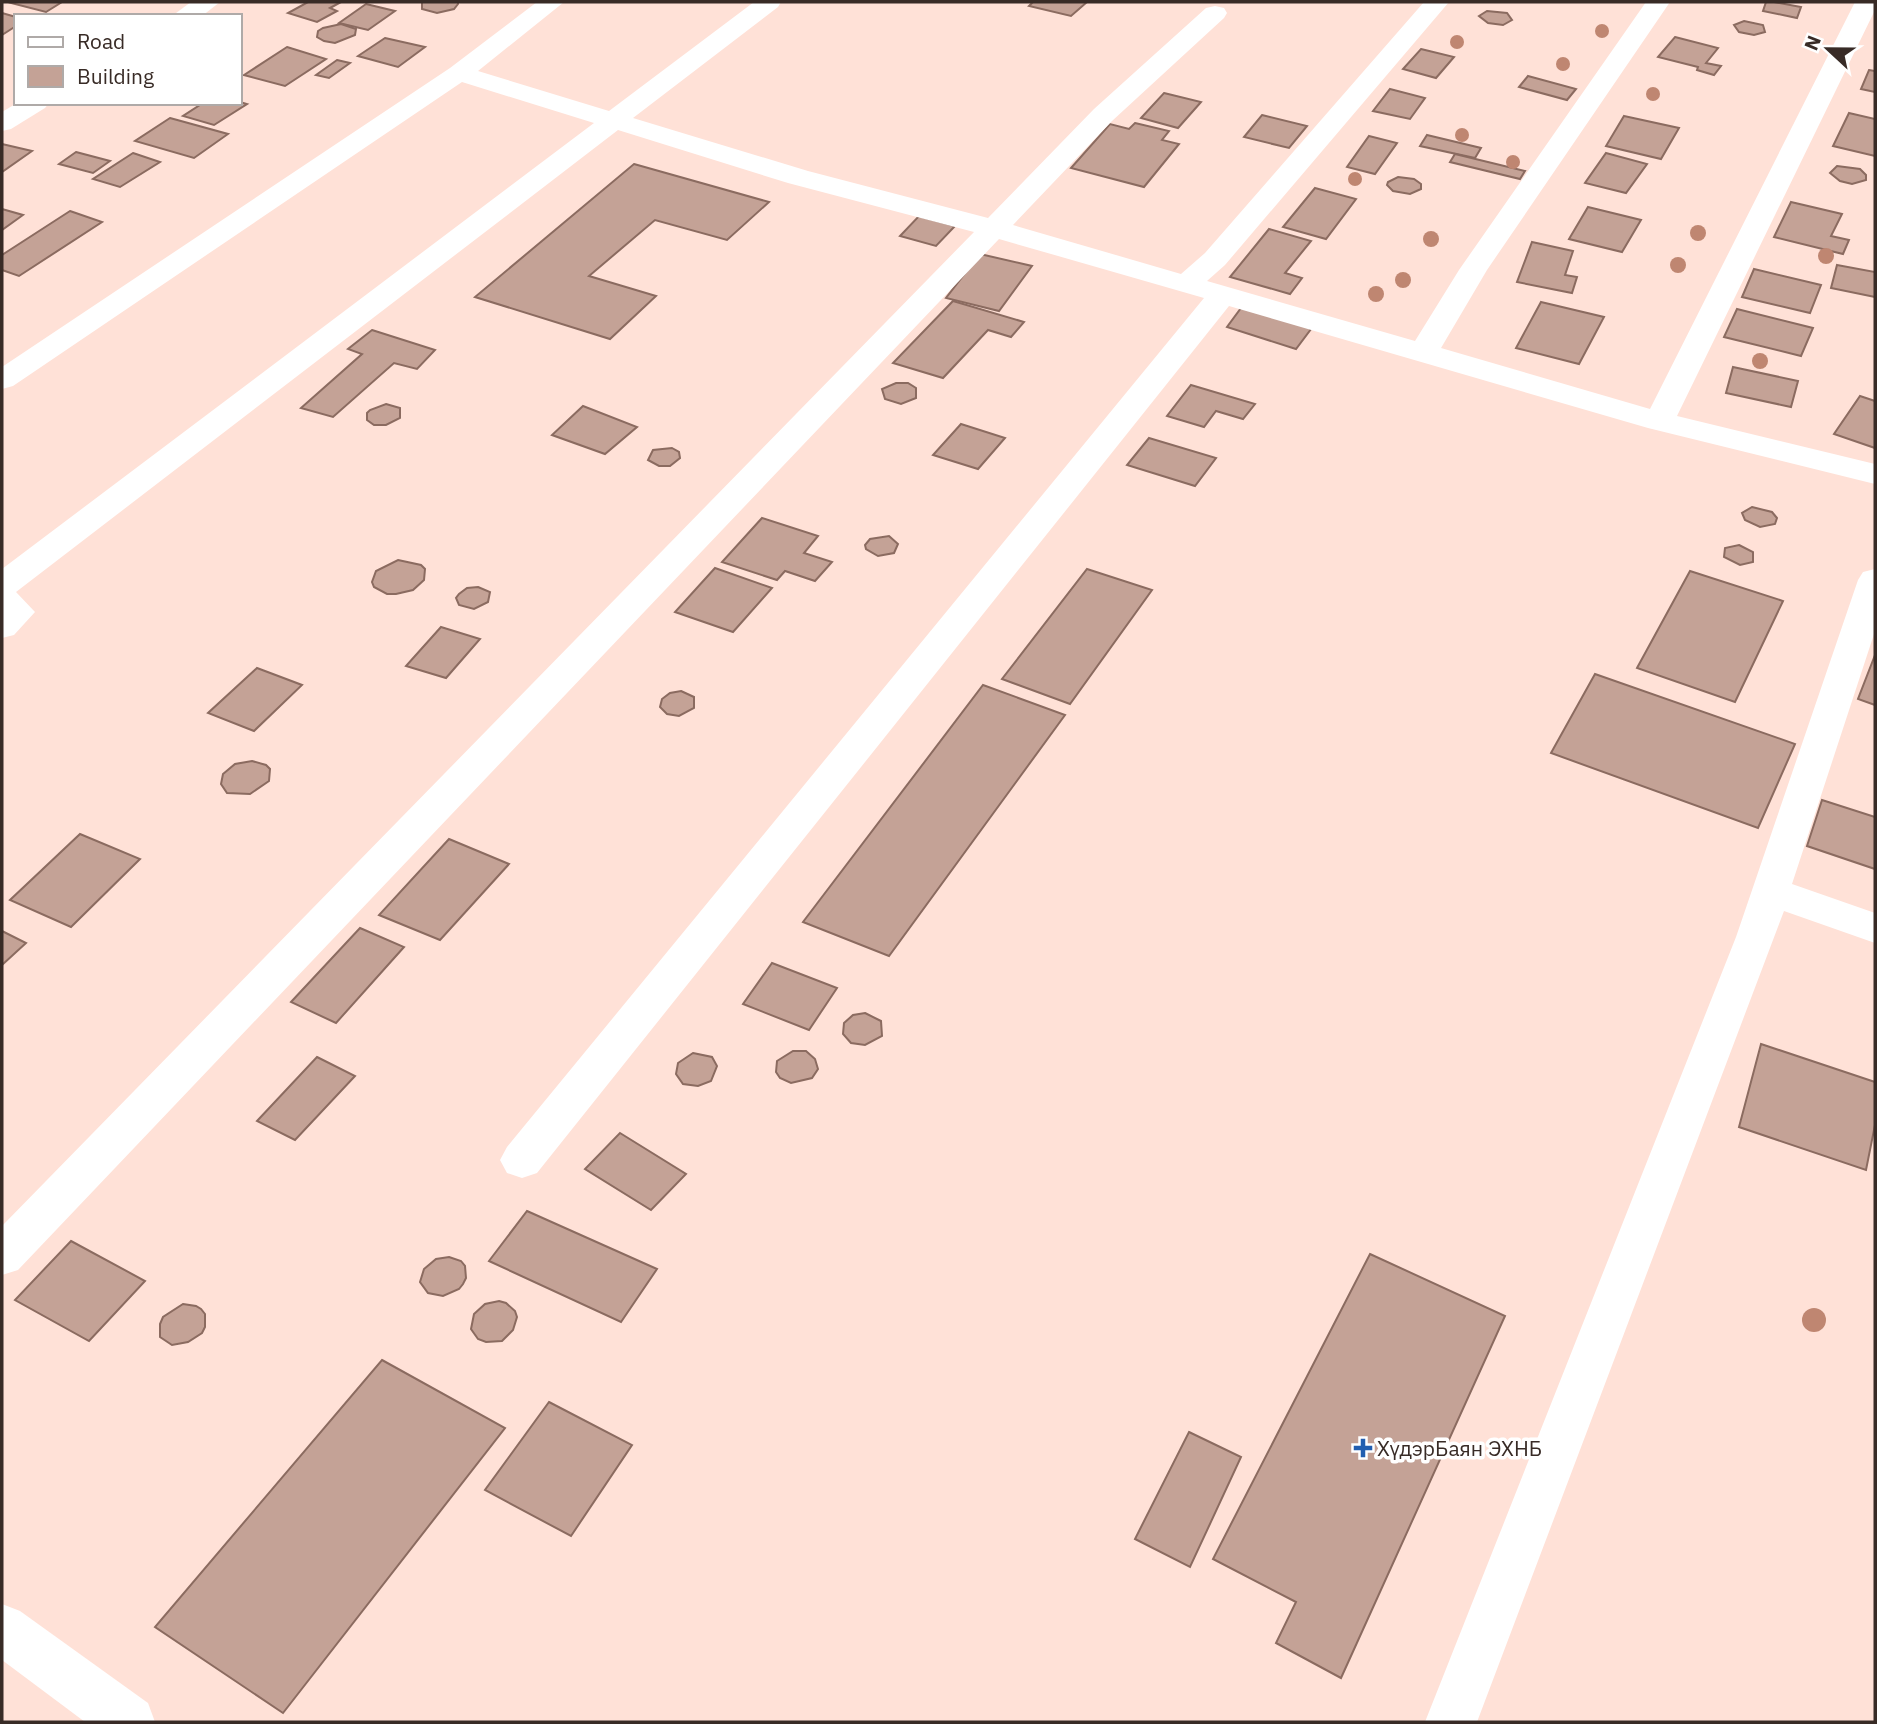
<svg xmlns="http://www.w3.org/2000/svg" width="1877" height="1724" font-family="'IBM Plex Sans',sans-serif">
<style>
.building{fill:#c4a296;stroke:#8b6b60;stroke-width:2}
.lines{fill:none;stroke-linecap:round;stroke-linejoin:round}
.minor{fill:#fff;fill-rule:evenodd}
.tree{fill:#bf8671}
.poi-dot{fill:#225eb0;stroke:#fff;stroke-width:2.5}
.labels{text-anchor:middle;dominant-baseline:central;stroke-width:7;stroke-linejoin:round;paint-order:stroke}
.near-poi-label{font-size:21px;fill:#382b26;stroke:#fff;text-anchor:start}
</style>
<rect width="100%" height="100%" fill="#ffe1d7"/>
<g class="building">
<path d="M13,2H62L46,12L11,3Z"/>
<path d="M308,2H341L330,8L337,11L317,22L288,13Z"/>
<path d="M422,2H458V4L454,9L437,13L422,9Z"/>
<path d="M1033,2H1087L1071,16L1029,6Z"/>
<path d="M1766,2H1774L1801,7L1797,18L1763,11Z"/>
<path d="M366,4L395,11L368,30L339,23Z"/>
<path d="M1487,11L1507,13L1512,20L1503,25L1488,23L1479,16Z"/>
<path d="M2,13L16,17V26L2,35Z"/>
<path d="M1744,21L1763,25L1765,32L1754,35L1739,32L1734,25Z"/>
<path d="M341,24L356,29L355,35L335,43L324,41L317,37L318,31L323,28Z"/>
<path d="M1675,37L1718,48L1706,63L1721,66L1714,75L1697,70L1698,67L1658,57Z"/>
<path d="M385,38L425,47L398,67L358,56Z"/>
<path d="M287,47L326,59L285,86L244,75Z"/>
<path d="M1421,49L1454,57L1436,78L1403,69Z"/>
<path d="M337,60L350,63L329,78L316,75Z"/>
<path d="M1869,70L1875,71V92L1861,89Z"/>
<path d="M1528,76L1576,89L1567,100L1519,87Z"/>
<path d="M1390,89L1425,98L1410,119L1373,111Z"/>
<path d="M1164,93L1201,102L1178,128L1141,118Z"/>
<path d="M240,102L247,104L214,125L183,116L203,103Z"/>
<path d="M1849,113L1875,119V156L1833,146Z"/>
<path d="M1262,115L1307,126L1289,148L1244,137Z"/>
<path d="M1624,116L1679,128L1661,159L1606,146Z"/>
<path d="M170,118L228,134L194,158L135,141Z"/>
<path d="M1135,123L1169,131L1162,140L1179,144L1144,187L1071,168L1110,124L1129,129Z"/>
<path d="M1427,135L1481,148L1475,158L1420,146Z"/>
<path d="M1369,136L1397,143L1375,174L1347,167Z"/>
<path d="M2,144L32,151L2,172Z"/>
<path d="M76,152L110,161L93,173L59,164Z"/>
<path d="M133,153L160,162L120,187L93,179Z"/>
<path d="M1606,153L1647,164L1626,193L1585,183Z"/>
<path d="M1455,154L1525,171L1520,179L1450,162Z"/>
<path d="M634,164L769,202L727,240L655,220L589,276L656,296L610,339L475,297Z"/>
<path d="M1837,166L1860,169L1866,175V180L1852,184L1840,181L1830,173Z"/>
<path d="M1398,177L1414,179L1421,184V189L1410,194L1393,191L1387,185L1388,182Z"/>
<path d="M1315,188L1356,199L1326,239L1283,227Z"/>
<path d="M1791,202L1842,214L1831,236L1849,240L1843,254L1774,237Z"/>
<path d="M1588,207L1641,220L1622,252L1569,239Z"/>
<path d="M2,209L23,215L2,230Z"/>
<path d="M70,211L102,222L19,276L2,270V255Z"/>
<path d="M919,216L955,226L936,246L900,236Z"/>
<path d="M1269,229L1311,241L1285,273L1302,278L1290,294L1230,277Z"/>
<path d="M1532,242L1573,251L1565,275L1577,277L1572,293L1517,282Z"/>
<path d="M980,254L1032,266L999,311L946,298Z"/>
<path d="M1837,265L1875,272V297L1831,288Z"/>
<path d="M1754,269L1821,285L1810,313L1742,297Z"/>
<path d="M953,301L1024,322L1011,337L988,330L943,378L893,363Z"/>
<path d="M1541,302L1604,317L1579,364L1516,348Z"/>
<path d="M1244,304L1314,325L1296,349L1227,327Z"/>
<path d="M1737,309L1813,328L1801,356L1724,337Z"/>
<path d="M372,330L435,350L417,369L394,363L333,417L301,408L362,354L348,349Z"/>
<path d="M1733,367L1798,381L1791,407L1726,393Z"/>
<path d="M896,383H908L916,388V398L901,404L885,399L882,389Z"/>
<path d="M1191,385L1255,404L1243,419L1216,411L1204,427L1167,416Z"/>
<path d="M1860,396L1875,401V448L1834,434Z"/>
<path d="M386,404L400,408V418L386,425H374L367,420V413L370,410Z"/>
<path d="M583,406L637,427L605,454L552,435Z"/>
<path d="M961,424L1005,438L978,469L933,455Z"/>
<path d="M1149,438L1216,458L1195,486L1127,465Z"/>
<path d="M672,448L679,452L680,458L670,466H659L648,460L653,450Z"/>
<path d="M1752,507L1772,512L1777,518L1775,524L1760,527L1745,520L1742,513Z"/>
<path d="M762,518L818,536L804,553L832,562L815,581L785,571L777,580L722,562Z"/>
<path d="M889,536L898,544L894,553L878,556L866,549L865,545L870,539Z"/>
<path d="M1739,545L1753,552V562L1740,565L1724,557L1725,548Z"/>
<path d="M398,560L421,565L425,569L424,580L413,590L396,594H387L374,587L372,582L376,571Z"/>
<path d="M715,568L772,588L733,632L675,612Z"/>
<path d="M1087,569L1152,590L1070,704L1002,679Z"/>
<path d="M1690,571L1783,601L1735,702L1637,668Z"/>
<path d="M478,587L490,592L488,602L474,609L459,605L456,598L459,594L467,588Z"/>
<path d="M441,627L480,639L446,678L406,666Z"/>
<path d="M1875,655V705L1858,699Z"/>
<path d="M257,668L302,685L254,731L208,713Z"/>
<path d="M1595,674L1795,744L1758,828L1551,753Z"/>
<path d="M983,685L1065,715L889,956L803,922Z"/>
<path d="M681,691L694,697V708L679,716L667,714L660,707L662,699L670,693Z"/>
<path d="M252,761L266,765L270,769L269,781L250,794L227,793L221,784L223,774L235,764Z"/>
<path d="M1822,800L1875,817V869L1807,846Z"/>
<path d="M80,834L140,859L71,927L10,900Z"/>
<path d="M449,839L509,864L440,940L379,915Z"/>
<path d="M360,928L404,947L336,1023L291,1002Z"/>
<path d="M2,931L26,943L2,965Z"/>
<path d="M772,963L837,988L809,1030L743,1004Z"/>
<path d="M865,1013L881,1021L882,1036L865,1045L851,1043L843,1034L844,1023L853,1015Z"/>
<path d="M1761,1044L1875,1082V1125L1866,1170L1739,1127Z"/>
<path d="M793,1051H806L815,1059L818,1069L812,1078L791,1083L780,1078L776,1072L777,1061Z"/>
<path d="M693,1053L712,1057L717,1066L711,1081L698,1086L683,1084L676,1074L678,1063Z"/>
<path d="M317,1057L355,1076L295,1140L257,1121Z"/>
<path d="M620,1133L686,1174L651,1210L585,1169Z"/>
<path d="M527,1211L657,1269L621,1322L489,1261Z"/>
<path d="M71,1241L145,1281L89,1341L15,1300Z"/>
<path d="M1370,1254L1505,1316L1341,1678L1276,1643L1296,1602L1213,1559Z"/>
<path d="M449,1257L461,1261L465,1266L466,1278L463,1284L459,1289L443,1296L428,1293L420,1282L424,1269L436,1259Z"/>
<path d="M499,1301L506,1303L515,1311L517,1317L513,1330L502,1341L486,1342L478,1339L471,1329L474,1314L485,1304Z"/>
<path d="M183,1304L196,1306L201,1309L205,1314V1327L202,1333L188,1342L172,1345L160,1337V1324L163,1317Z"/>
<path d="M382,1360L505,1428L283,1713L155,1627Z"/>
<path d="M549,1402L632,1445L571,1536L485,1490Z"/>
<path d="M1189,1432L1241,1457L1190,1567L1135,1539Z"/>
</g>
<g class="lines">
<g class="minor">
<path d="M191,2H220L202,16H172Z"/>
<path d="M537,2H564L478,71L609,111L754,2H781L778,7L633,118L808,171L988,218L1094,109L1206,8L1215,6L1224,8L1227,13L1224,18L1112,121L1013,225L1181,274L1205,253L1424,2H1449L1225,265L1207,281L1415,341L1459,270L1646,2H1670L1487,270L1441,348L1650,409L1855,2H1875V10L1677,416L1875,464V484L1648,428L1229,306L537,1173L522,1178L507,1173L500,1160L507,1147L1204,298L999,239L18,1270L2,1275V1226L974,232L788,183L618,130L16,592L35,612L14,635L2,638V569L594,123L462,82L13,386L2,389V367L450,68Z"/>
<path d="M17,103H49L45,108L11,129L2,131V112Z"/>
<path d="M1875,569V631L1792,884L1875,913V943L1784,911L1477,1722H1425L1736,937L1858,580L1863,572Z"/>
<path d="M2,1604L20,1611L148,1703L155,1722H85L2,1660Z"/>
</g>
</g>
<g class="tree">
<circle cx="1602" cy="31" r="7"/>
<circle cx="1457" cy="42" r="7"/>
<circle cx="1563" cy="64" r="7"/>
<circle cx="1653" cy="94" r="7"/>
<circle cx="1462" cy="135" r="7"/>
<circle cx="1513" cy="162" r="7"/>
<circle cx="1355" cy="179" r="7"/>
<circle cx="1698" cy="233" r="8"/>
<circle cx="1431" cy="239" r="8"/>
<circle cx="1826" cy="256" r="8"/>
<circle cx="1678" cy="265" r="8"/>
<circle cx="1403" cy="280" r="8"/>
<circle cx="1376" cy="294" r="8"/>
<circle cx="1760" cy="361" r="8"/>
<circle cx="1814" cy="1320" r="12"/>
</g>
<path class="poi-dot" d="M1359.5 1437.5h7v7h7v7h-7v7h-7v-7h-7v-7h7z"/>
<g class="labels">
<g class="near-poi-label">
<text x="1377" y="1448">ХүдэрБаян ЭХНБ</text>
</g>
</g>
<rect width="1877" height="1724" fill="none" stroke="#382b26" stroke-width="7"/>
<rect x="14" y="14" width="228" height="91" fill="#ffffff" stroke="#afaaa8" stroke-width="2"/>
<rect x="28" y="37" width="35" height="10" fill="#ffffff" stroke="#afaaa8" stroke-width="2"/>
<text x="77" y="49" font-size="21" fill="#382b26">Road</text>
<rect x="28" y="66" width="35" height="21" fill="#c4a296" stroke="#afaaa8" stroke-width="2"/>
<text x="77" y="84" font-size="21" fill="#382b26">Building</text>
<g transform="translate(1828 49) rotate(292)" stroke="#ffffff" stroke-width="5" paint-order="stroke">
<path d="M0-5L12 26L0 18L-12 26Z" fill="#382b26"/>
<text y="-10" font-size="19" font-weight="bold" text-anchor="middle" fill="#382b26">N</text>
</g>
</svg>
